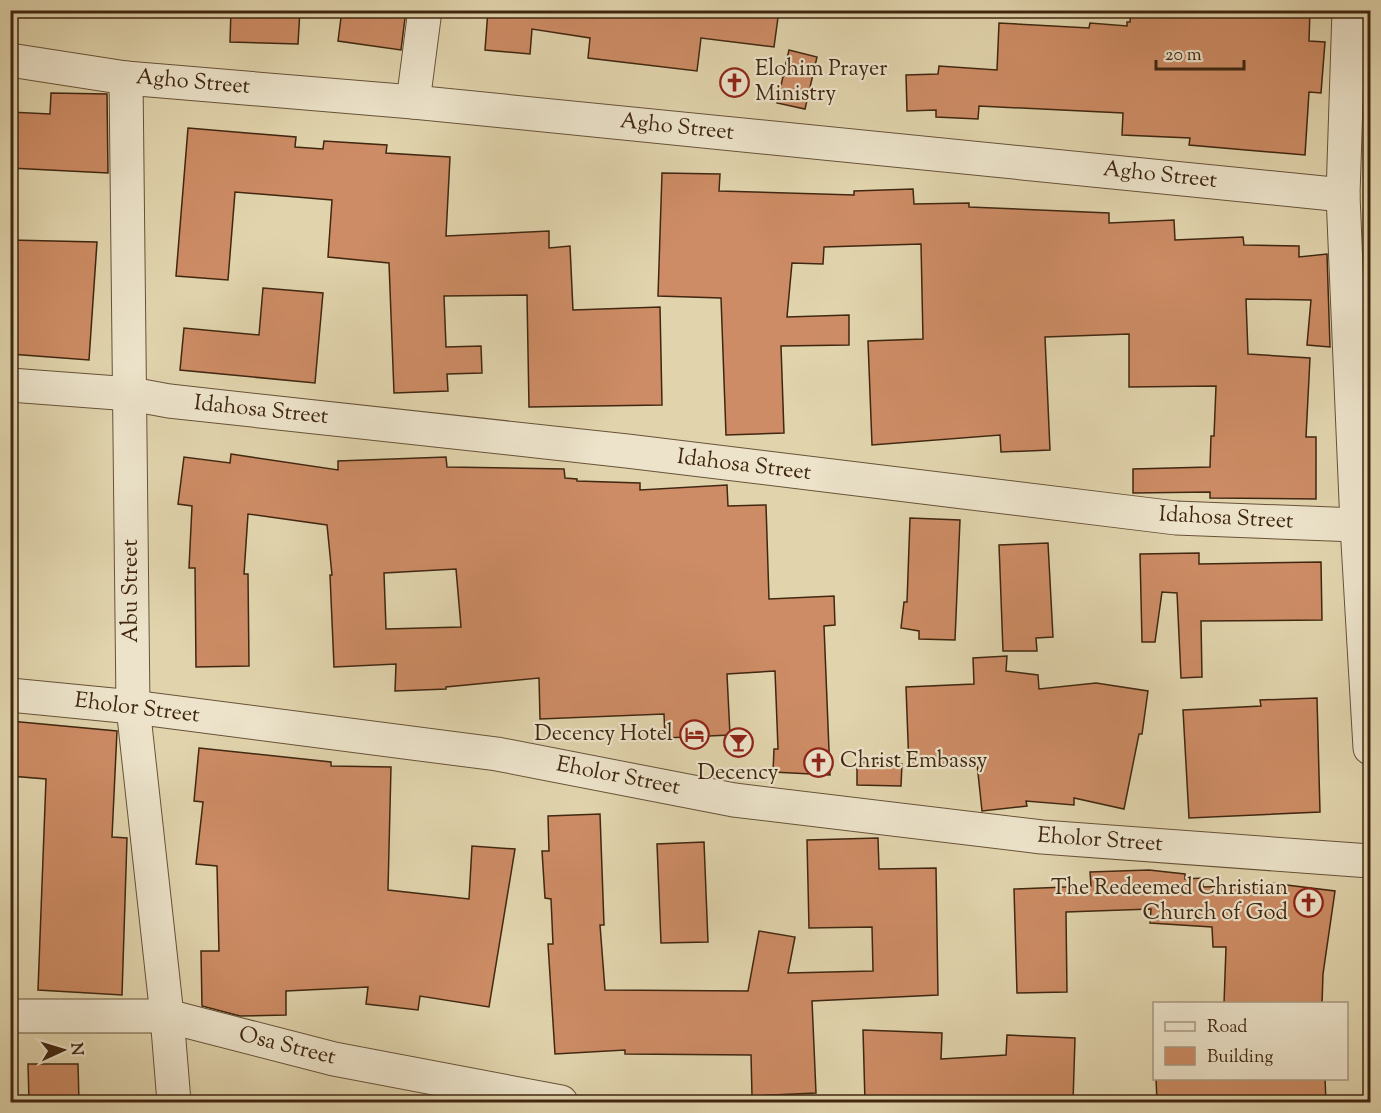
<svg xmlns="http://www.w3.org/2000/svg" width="1381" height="1113" font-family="'Sorts Mill Goudy',serif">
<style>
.building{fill:#cd8c65;stroke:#402710;stroke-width:1.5;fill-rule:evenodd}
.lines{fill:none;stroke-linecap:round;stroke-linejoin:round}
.minor-casing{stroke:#685237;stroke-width:35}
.minor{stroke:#ece3ca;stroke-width:33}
.labels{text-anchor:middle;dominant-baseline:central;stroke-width:4.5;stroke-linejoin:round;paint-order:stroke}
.poi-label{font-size:22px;fill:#402710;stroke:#ece3ca;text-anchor:start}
.street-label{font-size:22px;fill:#402710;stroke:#ece3ca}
</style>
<rect width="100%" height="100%" fill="#e1d4ad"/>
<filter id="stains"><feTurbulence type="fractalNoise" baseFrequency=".00333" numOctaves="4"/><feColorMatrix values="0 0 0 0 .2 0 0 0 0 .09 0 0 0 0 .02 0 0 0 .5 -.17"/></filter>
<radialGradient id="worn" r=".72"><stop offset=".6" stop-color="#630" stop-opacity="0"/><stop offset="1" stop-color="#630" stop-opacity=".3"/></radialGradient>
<g class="building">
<path d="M231,10H300L298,44L230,42Z"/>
<path d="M342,10H406L401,50L338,41Z"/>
<path d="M488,10H779L774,47L701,38L697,71L588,58L590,38L532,29L530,54L485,50Z"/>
<path d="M1131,10H1310L1309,41L1325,42L1321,93L1309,92L1305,155L1189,145L1190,138L1122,135L1123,113L979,106L978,119L936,117V110L907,111L906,75L938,74L939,66L997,70L999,23L1089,28L1090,23L1127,26V22H1130Z"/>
<path d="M789,50L817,57L805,109L777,103Z"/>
<path d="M51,93L107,94L108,173L10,168V112L50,114Z"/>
<path d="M188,128L296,137L295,147L323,149L324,141L387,145L386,153L450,157L446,236L549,231V248L570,246L573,310L660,307L662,405L529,407L527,295L444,296L446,347L481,346L482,373L447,374L448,391L394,393L389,263L328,257L332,200L235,192L228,280L176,276Z"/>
<path d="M662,173L720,174L719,191L854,195V191L913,189L914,204L969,203V207L1109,213V223L1174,220L1175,240L1243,237L1244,245L1299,246V257L1327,254L1330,347L1307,345L1311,300L1246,299L1248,354L1310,358L1306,437H1316V499L1210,498V492L1133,493V469L1210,467L1211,436H1214L1216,386L1129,387V334L1045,337L1050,450L1001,452L1000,435L872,445L868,341L923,339L921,244L824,247L823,264L792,263L787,317L849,315V345L781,346L784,433L726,435L721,298L658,296Z"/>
<path d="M10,240L97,242L89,360L10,354Z"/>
<path d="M263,288L323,293L315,383L180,370L184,328L259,335Z"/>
<path d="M231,454L338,470V461L446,457L447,467L564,469L565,478L577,479V481L640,483V490L727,485L728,506L766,505L769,599L834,596L835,625L824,626L830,775L773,772L774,749H778L775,671L727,674L730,735L665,738L664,714L540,719L539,678L446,687V689L395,691L396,664L334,667L330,575H332L327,525L248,514L244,574H248L249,666L196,667L195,568H189L192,506L178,504L184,457L230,463ZM456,569L461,627L386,629L384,573Z"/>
<path d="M910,518L960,520L955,640L919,639V631L901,628L904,602H907Z"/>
<path d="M1048,543L1053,637L1036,638L1037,651H1003L999,545Z"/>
<path d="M1199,553V564L1321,562L1322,620L1201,621L1202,677L1181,678L1177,593L1162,592L1155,642H1142L1140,554Z"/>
<path d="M1007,656L1006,671L1038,675L1039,689L1096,683L1148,691L1142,734H1139L1124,809L1074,798V805L1026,801L1027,806L982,811L977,764L909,767L906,687L974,684L973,658Z"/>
<path d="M1317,698L1320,812L1189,818L1183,710L1261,706L1260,700Z"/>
<path d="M10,721L117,731L112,837L127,838L122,995L38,990L46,779L10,776Z"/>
<path d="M199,748L331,762V766L391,767L388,890L469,899L472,846L515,849L489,1007L420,996L418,1010L366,1004L368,987L286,991V1015L240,1016L202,1006L201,951H219L217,866L196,864L203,802L194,801Z"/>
<path d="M857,762L902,764L901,786L857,785Z"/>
<path d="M600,814L604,925H600L605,990L748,991L759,931L795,937L788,973L873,971L872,927L809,928L807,840L878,838L879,869L936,868L938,995L812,1001L816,1093L752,1096L751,1055L625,1054V1050L555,1054L548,944H553L551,899L545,898L542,851H549L548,816Z"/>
<path d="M704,842L708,942L661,943L657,844Z"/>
<path d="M1149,870L1185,874V879L1202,878L1203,887L1270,885V883L1335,891L1323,974L1322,1004H1224L1226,947H1213L1212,927L1150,923L1151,909L1066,912L1067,992L1017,993L1014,889L1091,886L1090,872Z"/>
<path d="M863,1030L942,1033L941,1059L1006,1055L1007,1035L1075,1038L1073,1102H865Z"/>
<path d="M28,1064H78L79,1102H29Z"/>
<path d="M1156,1078H1325L1326,1102H1157Z"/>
</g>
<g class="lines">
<defs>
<g id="minor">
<path d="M1349,10L1343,195L1357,525L1370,748"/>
<path d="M10,60L126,78L413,102L1343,195"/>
<path d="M126,78L133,707L167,1016L174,1102"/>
<path d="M413,102L425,10"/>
<path d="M10,385L131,394L169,401L627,451L1176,518L1357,525"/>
<path d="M10,695L133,707L497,754L734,800L1042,837L1370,861"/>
<path d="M10,1016H167L334,1059L561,1102"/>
</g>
</defs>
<use href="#minor" class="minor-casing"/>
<use href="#minor" class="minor"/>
</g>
<defs>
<symbol id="church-ring" viewBox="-11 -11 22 22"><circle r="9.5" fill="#ece3ca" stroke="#8f2418" stroke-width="1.5"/><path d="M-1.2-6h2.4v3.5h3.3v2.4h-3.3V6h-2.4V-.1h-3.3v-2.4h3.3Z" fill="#8f2418"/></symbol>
<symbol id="hotel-ring" viewBox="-11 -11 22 22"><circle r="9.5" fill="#ece3ca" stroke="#8f2418" stroke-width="1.5"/><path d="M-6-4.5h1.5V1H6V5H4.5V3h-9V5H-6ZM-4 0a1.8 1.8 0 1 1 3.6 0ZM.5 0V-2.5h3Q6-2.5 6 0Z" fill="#8f2418"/></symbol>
<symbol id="bar-ring" viewBox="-11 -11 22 22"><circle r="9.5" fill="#ece3ca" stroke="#8f2418" stroke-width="1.5"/><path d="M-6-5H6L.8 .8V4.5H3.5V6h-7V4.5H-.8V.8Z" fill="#8f2418"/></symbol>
</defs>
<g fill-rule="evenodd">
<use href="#church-ring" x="718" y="66" width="33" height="33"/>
<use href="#hotel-ring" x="678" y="718" width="33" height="33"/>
<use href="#bar-ring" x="722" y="726" width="33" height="33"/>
<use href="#church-ring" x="802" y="746" width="33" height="33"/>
<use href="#church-ring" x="1292" y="886" width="33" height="33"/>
</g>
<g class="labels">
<g class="poi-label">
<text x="755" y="70">Elohim Prayer<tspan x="755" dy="25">Ministry</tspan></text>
<text x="673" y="735" text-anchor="end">Decency Hotel</text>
<text x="840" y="762">Christ Embassy</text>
<text x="738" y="774" text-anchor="middle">Decency</text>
<text x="1288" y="889" text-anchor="end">The Redeemed Christian<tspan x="1288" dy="25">Church of God</tspan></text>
</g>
<g class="street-label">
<text transform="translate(193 83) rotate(5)">Agho Street</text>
<text transform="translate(677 128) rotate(6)">Agho Street</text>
<text transform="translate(1160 176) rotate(6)">Agho Street</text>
<text transform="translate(261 411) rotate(6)">Idahosa Street</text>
<text transform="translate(744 466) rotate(7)">Idahosa Street</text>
<text transform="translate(1226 519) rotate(3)">Idahosa Street</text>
<text transform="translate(132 591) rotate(-90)">Abu Street</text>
<text transform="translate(137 709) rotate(7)">Eholor Street</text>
<text transform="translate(618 777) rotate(11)">Eholor Street</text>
<text transform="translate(1100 841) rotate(4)">Eholor Street</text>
<text transform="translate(287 1047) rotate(14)">Osa Street</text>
</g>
</g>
<rect width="1381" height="1113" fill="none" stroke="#e1d4ad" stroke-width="36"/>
<rect x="12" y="12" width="1357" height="1089" fill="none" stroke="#402710" stroke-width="3"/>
<rect x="18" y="18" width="1345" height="1077" fill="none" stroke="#402710" stroke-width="1.5"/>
<rect x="1153" y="1002" width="195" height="78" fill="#ece3ca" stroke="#a79880" stroke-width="1.5"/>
<rect x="1165" y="1022" width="30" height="9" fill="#ece3ca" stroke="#a79880" stroke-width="1.5"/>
<text x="1207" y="1032" font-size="18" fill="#402710">Road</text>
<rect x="1165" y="1047" width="30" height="18" fill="#cd8c65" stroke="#a79880" stroke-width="1.5"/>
<text x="1207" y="1062" font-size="18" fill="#402710">Building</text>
<g transform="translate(63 1050) rotate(86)" stroke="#ece3ca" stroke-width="4.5" paint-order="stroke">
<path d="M0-4.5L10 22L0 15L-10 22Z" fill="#402710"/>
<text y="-9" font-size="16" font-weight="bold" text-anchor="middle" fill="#402710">N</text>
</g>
<path d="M1156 60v9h88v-9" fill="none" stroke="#402710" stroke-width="3"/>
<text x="1165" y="60" font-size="18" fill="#402710" stroke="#ece3ca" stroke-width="4.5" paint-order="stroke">20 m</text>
<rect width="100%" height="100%" filter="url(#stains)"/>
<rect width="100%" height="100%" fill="url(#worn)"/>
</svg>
